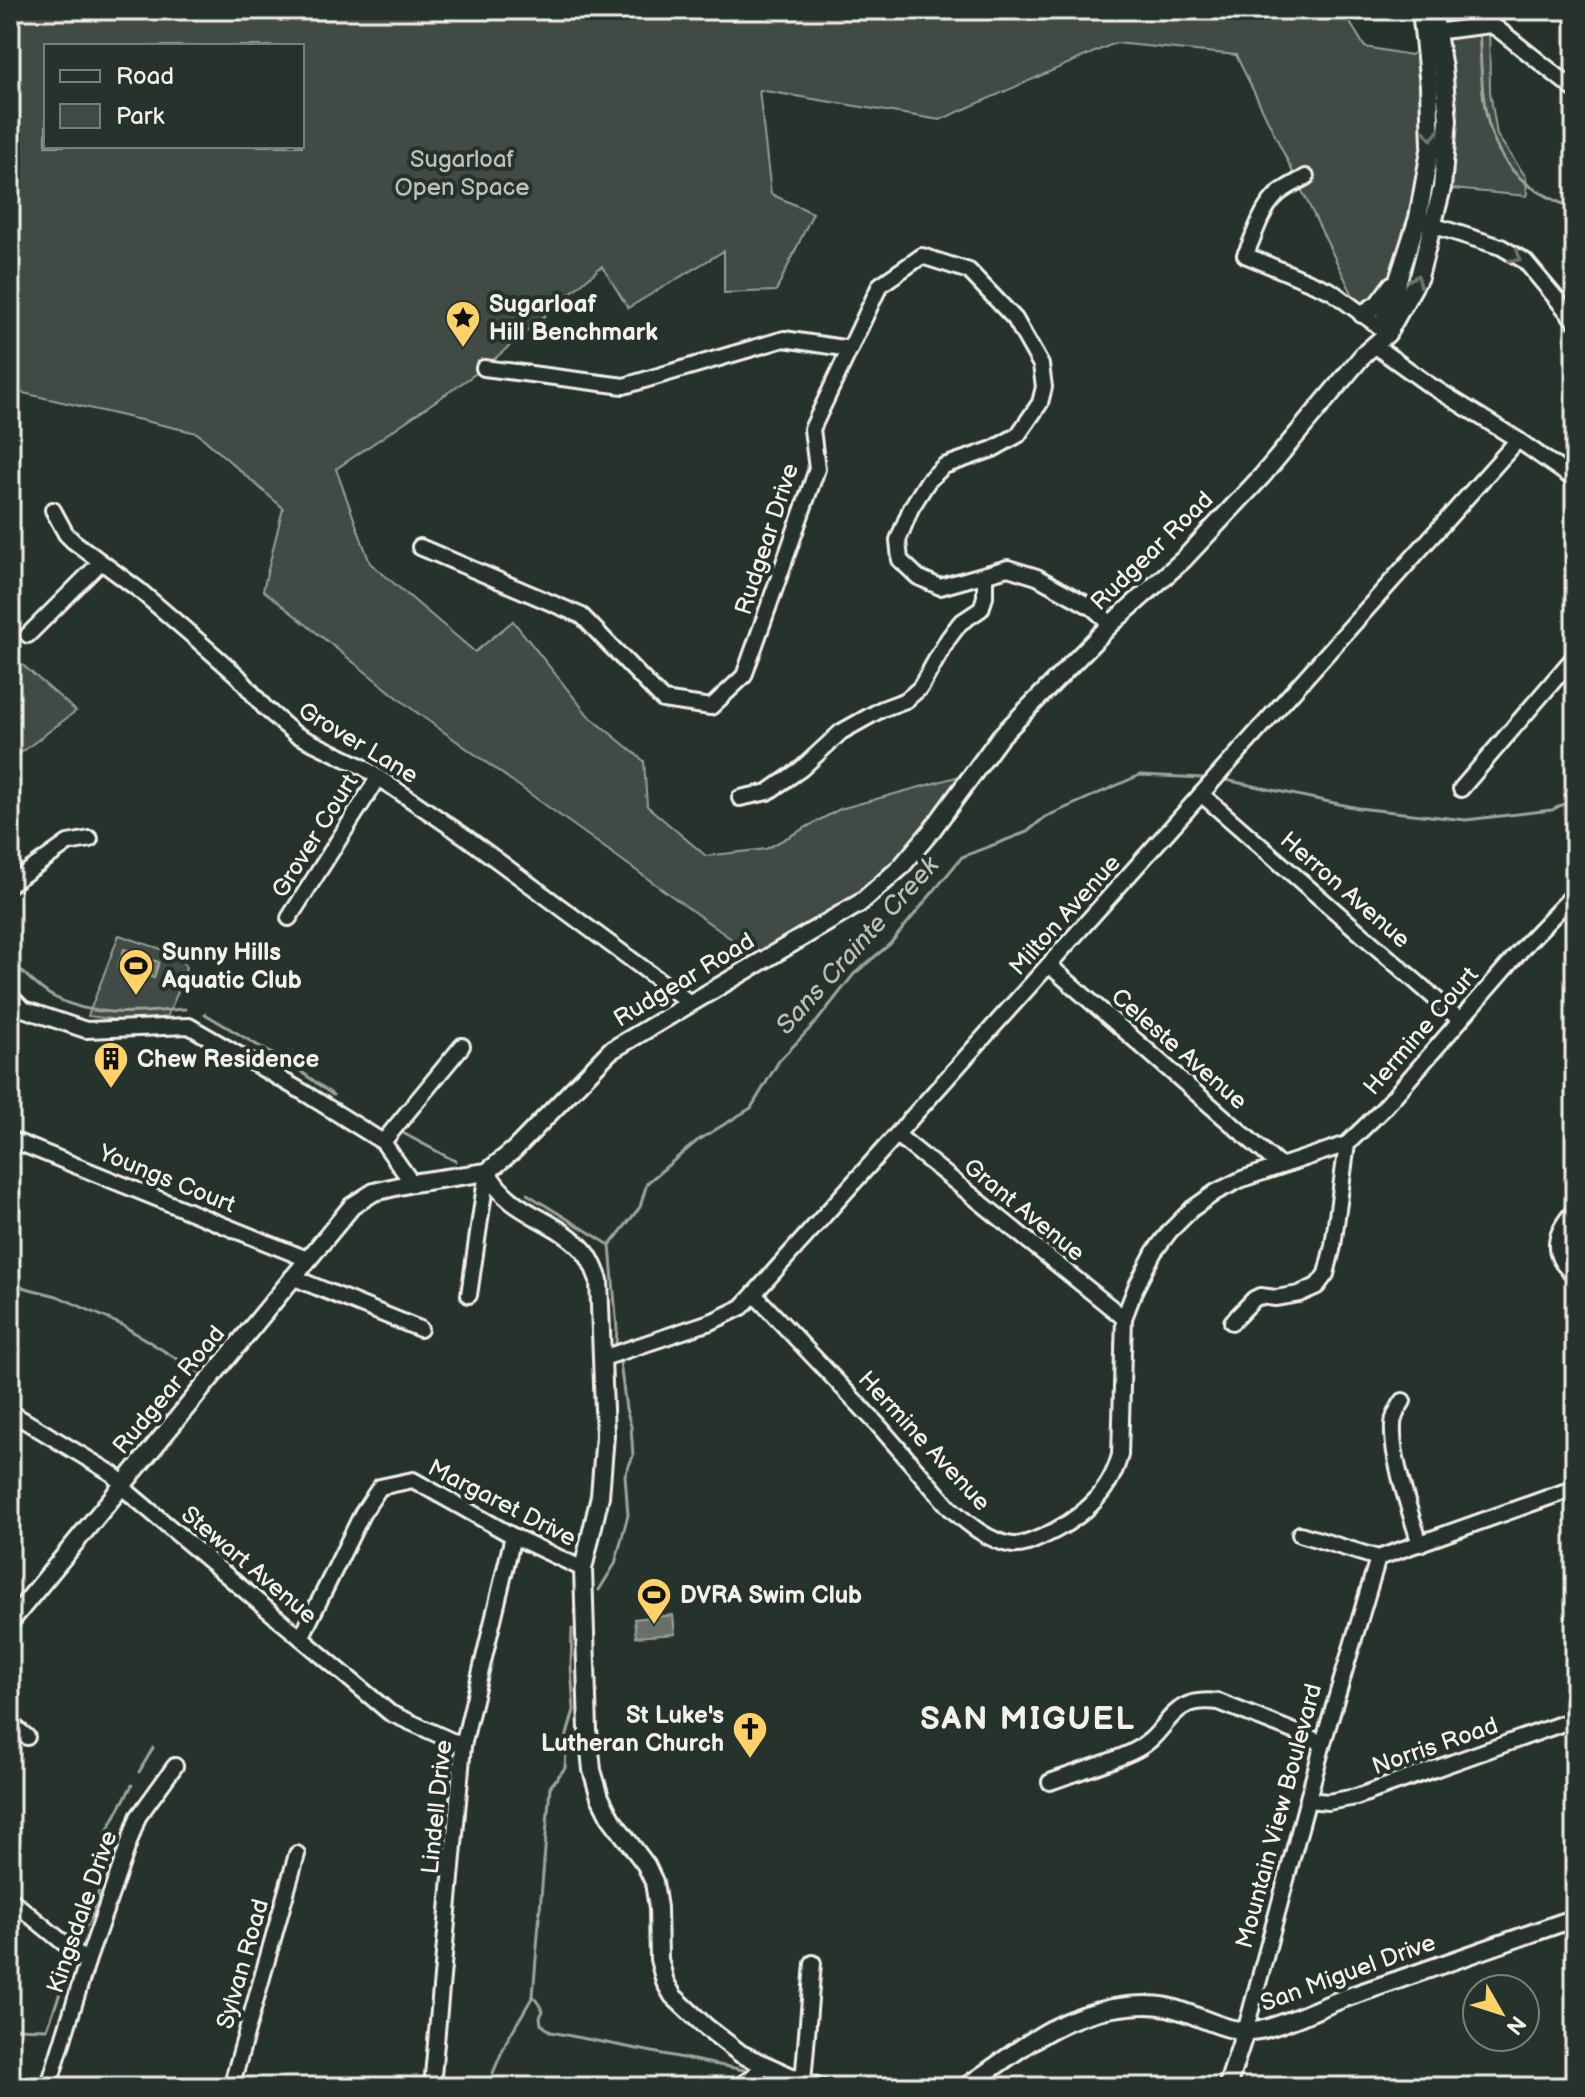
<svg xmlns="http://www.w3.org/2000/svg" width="1585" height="2097" font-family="'Balsamiq Sans',sans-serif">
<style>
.green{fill:#414b45;stroke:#9a9e96;stroke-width:2;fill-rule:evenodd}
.water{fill:#676f68;stroke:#9fa39b;stroke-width:2}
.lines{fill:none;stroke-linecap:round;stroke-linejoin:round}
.stream{stroke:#9fa39b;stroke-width:3}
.minor-casing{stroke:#f4f1e8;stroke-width:20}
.tertiary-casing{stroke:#f4f1e8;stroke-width:22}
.minor{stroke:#26332d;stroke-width:14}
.tertiary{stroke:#26332d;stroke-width:16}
.oneway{stroke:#6e766e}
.labels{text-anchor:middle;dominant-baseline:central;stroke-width:8;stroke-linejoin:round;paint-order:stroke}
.park-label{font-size:24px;fill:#bebfb7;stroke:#26332d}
.poi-label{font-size:24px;font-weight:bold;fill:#f4f1e8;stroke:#26332d;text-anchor:start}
.street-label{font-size:24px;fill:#f4f1e8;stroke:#26332d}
.water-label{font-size:26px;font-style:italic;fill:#bcbdb5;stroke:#26332d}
.district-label{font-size:32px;font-weight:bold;letter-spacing:2px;fill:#f4f1e8;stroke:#26332d}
</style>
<rect width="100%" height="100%" fill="#26332d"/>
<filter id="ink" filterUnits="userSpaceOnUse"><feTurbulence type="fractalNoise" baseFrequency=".0125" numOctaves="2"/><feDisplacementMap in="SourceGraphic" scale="16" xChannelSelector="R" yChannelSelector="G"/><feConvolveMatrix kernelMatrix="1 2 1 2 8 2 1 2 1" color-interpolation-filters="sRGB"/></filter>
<g filter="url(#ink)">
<g class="green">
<path d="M10,10H1346V16L1365,47L1410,55L1424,47L1431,145L1400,274L1362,314L1236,55L1115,43L940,120L759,90L771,194L813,213L776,291L724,293V251L628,308L602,266L484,368L336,469L370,563L475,652L513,621L588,715L644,761L647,806L706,856L766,849L840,809L971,773L900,868L762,961L412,709L263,590L283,508L197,433L10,390ZM46,46H302V146H46Z"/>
<path d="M1433,10H1489L1490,91L1497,135L1526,177L1527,196L1442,188L1444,171Z"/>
<path d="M10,654L76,711L10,761Z"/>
<path d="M119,935L176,954L186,966L184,978L167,1017L126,1021L88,1016Z"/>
</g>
<g class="water">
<path d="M124,949L159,962L154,978L118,966Z"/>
<path d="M673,1615L675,1634L636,1637L634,1619Z"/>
</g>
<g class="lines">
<g class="stream">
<path d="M1478,10L1479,22"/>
<path d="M1479,30C1483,85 1478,145 1526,183C1540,194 1559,202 1575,210"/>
<path d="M1226,780L1358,808L1466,820L1552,810L1575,798"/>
<path d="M10,961C24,972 38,989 54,997C95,1019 141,1012 185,1009"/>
<path d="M205,1014L299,1070L333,1095"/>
<path d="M401,1132L455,1161"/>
<path d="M527,1194L608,1244"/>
<path d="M10,1284L57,1296L122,1325L198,1372"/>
<path d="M616,1344L617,1329L610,1245L640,1207L647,1183L697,1141L751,1108L779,1061L818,1020L854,974L890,944L962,857L1027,832L1045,817L1140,775L1203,778"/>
<path d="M599,1590L615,1564L628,1515L625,1475L633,1456L631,1426L626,1409L620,1362"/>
<path d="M139,1772L153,1748"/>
<path d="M104,1851L106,1833L132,1785"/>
<path d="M76,1942C87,1927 96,1907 99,1889C101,1879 100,1873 105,1863"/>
<path d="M534,1997L543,2011L540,2017L541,2024L551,2032L744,2070"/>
<path d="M10,2042L13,2028L47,2029L60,1993L59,1978L62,1958"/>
<path d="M760,2079L771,2087"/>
<path d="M491,2087L493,2073L506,2042L533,1996L550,1787L565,1768L567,1735L574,1710L571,1667L572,1629"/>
</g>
<defs>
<g id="minor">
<path d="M1426,33L1490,25L1498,29L1575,90"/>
<path d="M1306,177C1296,183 1281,189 1274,198C1259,214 1255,236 1245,255L1331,291L1380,327"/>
<path d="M1422,220L1432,225L1501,247L1525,261L1575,321"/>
<path d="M1375,346L1428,384L1518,440L1575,480"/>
<path d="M484,368L624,386L784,339L850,349"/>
<path d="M53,510L66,534L73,541L139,590L195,638L238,676L265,708L295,734L363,767L467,838L690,1003"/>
<path d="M420,547L582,616L663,700L711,707L744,676L817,469L812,429L880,285L922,256L969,271L1015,319L1041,365L1044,387L1040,403L1018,435L993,449L944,466L928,481L911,508L898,540L900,560L918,577L940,587L1008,568L1037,577L1093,608L1111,624"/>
<path d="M28,635L100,563"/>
<path d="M1461,789L1575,656"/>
<path d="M1201,794L1460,1020"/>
<path d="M740,798L768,792L801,769L841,732L882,709L906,700L920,688L948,639L960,623L981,609L985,597V575"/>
<path d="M10,884L68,843L90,839"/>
<path d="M289,918L378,778"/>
<path d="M1050,966L1280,1166"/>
<path d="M10,996L23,1009L86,1030L189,1026L303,1092L383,1142L412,1183"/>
<path d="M897,1135L1124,1318"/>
<path d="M10,1139L307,1259"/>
<path d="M383,1142L462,1046"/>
<path d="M1575,1210C1554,1232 1548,1255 1575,1275"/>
<path d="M292,1277L420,1329"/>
<path d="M754,1294L878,1425L950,1508C967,1523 989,1542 1013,1545C1024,1546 1032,1541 1042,1537C1079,1520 1109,1496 1120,1455L1124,1318L1136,1287L1154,1252L1170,1231L1192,1209L1216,1192L1242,1179L1347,1144L1383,1109L1528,942L1575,893"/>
<path d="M469,1295L487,1172"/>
<path d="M1232,1322L1254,1299L1260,1296L1276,1298L1299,1294L1317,1286L1326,1274L1333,1246L1347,1144"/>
<path d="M603,1358L713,1321L742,1307L754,1294L1518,440"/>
<path d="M1403,1401C1398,1409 1393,1416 1393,1425C1391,1457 1410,1511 1420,1544"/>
<path d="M10,1412L113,1474L129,1493L390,1713L463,1746"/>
<path d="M1300,1534L1378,1558"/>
<path d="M1378,1558L1575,1488"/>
<path d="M301,1638L362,1514L380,1487L413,1480L513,1536L583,1569"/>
<path d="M10,1723L27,1737"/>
<path d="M1050,1782C1077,1772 1106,1764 1132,1752C1172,1734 1165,1695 1219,1702L1323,1743"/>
<path d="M1308,1800L1328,1802L1356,1797L1575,1719"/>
<path d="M10,1899L87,1962"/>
<path d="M1245,2032L1323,1743L1378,1558"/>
<path d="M50,2082L87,1962L138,1817L175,1766"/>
<path d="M803,2082L813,1963"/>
<path d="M231,2087L297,1854"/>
<path d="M432,2087L463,1746L513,1536"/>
<path d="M737,2087L750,2079L765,2065"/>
</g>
<g id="tertiary">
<path d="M1362,314L1378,304L1392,285"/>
<path d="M1381,325L1389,308L1418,218L1431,145L1429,86L1421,10"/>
<path d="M487,1172C512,1217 554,1216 585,1252C592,1260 595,1270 599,1280L605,1435L600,1496L583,1569L588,1730L592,1770L600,1797L610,1817L646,1865L654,1882L658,1908L659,1959L665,1982L673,1996L706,2027L741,2054L803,2082L821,2087"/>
<path d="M10,1622L352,1206L374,1192L412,1183L487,1172L514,1150L610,1051L860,903L900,868L932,830L1000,737L1111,624L1183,560L1262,476L1364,354L1387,334L1419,277L1442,188L1448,120L1443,68L1433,10"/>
<path d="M965,2087C1014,2055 1052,2018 1113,2008C1131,2005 1149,2003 1167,2007C1197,2013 1229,2036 1260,2030C1288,2024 1318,2008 1345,1998C1422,1972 1498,1945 1575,1918"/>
<path d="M1227,2087L1245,2032"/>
</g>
</defs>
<use href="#minor" class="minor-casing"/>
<use href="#tertiary" class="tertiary-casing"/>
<use href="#minor" class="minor"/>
<use href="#tertiary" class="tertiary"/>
</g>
<defs><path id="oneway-chevron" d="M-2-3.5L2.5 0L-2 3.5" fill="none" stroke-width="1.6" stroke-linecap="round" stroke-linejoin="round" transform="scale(2)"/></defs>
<g class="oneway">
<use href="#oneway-chevron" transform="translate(1431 135) rotate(89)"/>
<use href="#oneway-chevron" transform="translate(1516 257) rotate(34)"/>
<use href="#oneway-chevron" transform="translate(1416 280) rotate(-66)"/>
</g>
</g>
<defs>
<symbol id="sight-pin" viewBox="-11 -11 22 30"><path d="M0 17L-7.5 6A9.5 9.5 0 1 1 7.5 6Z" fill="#ffd166" stroke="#26332d"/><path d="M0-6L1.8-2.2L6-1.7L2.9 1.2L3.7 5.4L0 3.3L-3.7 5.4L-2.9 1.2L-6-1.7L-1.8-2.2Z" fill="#111"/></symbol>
<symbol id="stadium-pin" viewBox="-11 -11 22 30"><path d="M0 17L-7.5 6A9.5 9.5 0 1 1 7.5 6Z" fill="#ffd166" stroke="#26332d"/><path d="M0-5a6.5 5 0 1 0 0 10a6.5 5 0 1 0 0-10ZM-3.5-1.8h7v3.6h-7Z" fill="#111"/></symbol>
<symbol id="building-pin" viewBox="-11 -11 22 30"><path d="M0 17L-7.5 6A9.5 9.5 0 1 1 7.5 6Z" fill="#ffd166" stroke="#26332d"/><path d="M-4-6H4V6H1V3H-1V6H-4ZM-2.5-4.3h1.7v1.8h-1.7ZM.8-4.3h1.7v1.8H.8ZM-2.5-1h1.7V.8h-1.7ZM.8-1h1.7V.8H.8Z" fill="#111"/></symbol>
<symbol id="church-pin" viewBox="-11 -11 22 30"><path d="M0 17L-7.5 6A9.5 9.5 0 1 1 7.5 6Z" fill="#ffd166" stroke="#26332d"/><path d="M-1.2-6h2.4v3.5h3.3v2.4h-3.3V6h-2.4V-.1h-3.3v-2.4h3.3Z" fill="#111"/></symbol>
</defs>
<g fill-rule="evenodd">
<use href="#sight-pin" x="443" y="298" width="40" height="54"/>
<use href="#stadium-pin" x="116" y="946" width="40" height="54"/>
<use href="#building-pin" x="91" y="1039" width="40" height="54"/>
<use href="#stadium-pin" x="634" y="1575" width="40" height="54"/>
<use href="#church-pin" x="730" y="1709" width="40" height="54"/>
</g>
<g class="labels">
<g class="park-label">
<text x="462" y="159">Sugarloaf<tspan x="462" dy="28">Open Space</tspan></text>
</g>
<g class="poi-label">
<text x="489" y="304">Sugarloaf<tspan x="489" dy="28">Hill Benchmark</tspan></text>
<text x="162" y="952">Sunny Hills<tspan x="162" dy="28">Aquatic Club</tspan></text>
<text x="137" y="1059">Chew Residence</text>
<text x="680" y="1595">DVRA Swim Club</text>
<text x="724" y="1715" text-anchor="end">St Luke's<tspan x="724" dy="28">Lutheran Church</tspan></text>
</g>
<g class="street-label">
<text transform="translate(767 539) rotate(-72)">Rudgear Drive</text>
<text transform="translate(1152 551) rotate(-44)">Rudgear Road</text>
<text transform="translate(358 743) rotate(31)">Grover Lane</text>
<text transform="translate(315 836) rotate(-58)">Grover Court</text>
<text transform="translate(1345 890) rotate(41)">Herron Avenue</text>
<text transform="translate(1065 915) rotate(-48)">Milton Avenue</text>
<text transform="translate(684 980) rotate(-31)">Rudgear Road</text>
<text transform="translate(1421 1031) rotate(-49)">Hermine Court</text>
<text transform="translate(1179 1049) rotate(41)">Celeste Avenue</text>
<text transform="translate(167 1179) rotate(22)">Youngs Court</text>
<text transform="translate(1024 1210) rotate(39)">Grant Avenue</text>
<text transform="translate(169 1390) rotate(-50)">Rudgear Road</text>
<text transform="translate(924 1441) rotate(47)">Hermine Avenue</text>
<text transform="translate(502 1503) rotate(27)">Margaret Drive</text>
<text transform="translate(249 1565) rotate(40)">Stewart Avenue</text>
<text transform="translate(1435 1746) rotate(-19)">Norris Road</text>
<text transform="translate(437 1807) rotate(-84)">Lindell Drive</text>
<text transform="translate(1279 1816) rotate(-75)">Mountain View Boulevard</text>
<text transform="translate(82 1912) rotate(-71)">Kingsdale Drive</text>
<text transform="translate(243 1964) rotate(-74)">Sylvan Road</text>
<text transform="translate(1348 1973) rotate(-20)">San Miguel Drive</text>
</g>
<g class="water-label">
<text transform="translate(858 946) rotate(-48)">Sans Crainte Creek</text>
</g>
<g class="district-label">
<text x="1028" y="1719">SAN MIGUEL</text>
</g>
</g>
<rect width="1585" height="2097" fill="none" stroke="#26332d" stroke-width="40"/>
<rect x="20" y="20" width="1545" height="2057" fill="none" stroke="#f4f1e8" stroke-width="3" filter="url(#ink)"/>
<rect x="44" y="44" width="260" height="104" fill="#26332d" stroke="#787f78" stroke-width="2"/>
<rect x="60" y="70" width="40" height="12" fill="#26332d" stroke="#787f78" stroke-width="2"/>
<text x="116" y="84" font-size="24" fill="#f4f1e8">Road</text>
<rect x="60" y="104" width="40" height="24" fill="#414b45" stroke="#787f78" stroke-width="2"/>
<text x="116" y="124" font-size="24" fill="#f4f1e8">Park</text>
<g transform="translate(1501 2013) rotate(129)"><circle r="38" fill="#26332d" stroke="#787f78" stroke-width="2"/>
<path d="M0-6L14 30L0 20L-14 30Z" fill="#ffd166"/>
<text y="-12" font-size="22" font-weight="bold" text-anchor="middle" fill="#f4f1e8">N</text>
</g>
</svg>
